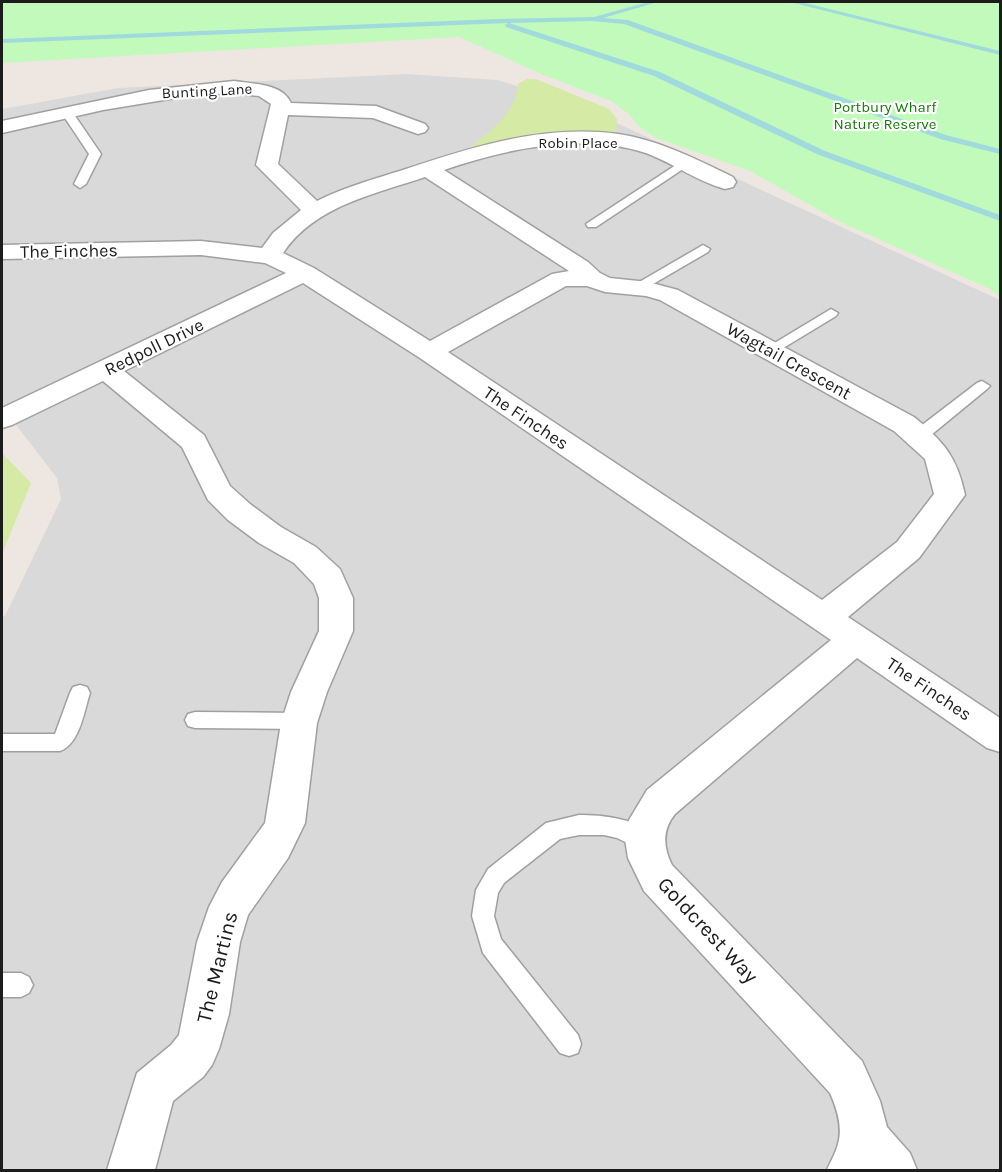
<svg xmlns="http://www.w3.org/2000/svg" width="1002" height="1172" font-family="Karla,sans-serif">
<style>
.residential{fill:#dad9d9}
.grass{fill:#d4eaa5}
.park{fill:#c2fabc}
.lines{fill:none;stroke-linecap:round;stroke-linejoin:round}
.stream{fill:#a0dadd;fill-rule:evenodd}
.service-casing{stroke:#a0a0a0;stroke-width:3}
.minor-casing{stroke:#a0a0a0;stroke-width:3}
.service{fill:#fff;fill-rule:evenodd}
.minor{fill:#fff;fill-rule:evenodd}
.labels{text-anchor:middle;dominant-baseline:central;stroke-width:4.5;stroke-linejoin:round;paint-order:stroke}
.far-street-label{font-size:15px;fill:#1c1c1c;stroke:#fff}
.far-park-label{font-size:15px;fill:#147c08;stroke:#fff}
.street-label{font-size:18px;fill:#1c1c1c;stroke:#fff}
.near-street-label{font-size:21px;fill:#1c1c1c;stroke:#fff}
</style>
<rect width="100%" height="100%" fill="#eee7e1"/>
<path class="residential" d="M407,74L497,80L571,102L1000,300V1170H2V616H5L61,499L57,478L6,412L2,413V109L118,88Z"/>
<g class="grass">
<path d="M527,79H536L609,109L617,119L616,133L544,134L470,147C491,132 516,112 518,84Z"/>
<path d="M2,453L31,483L2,554Z"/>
</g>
<path class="park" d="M2,2H1000V297L990,289L840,222L750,171L656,138L638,126L630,115L611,101L546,76L459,37L2,63Z"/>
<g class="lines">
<g class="stream">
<path d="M648,2H658L603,18L628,20L946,135L1000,149V154L940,139L624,24L592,21L509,23L660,72L825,151L1000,215V221L819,155L654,76L506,27L505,25L508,23L2,43V39L497,19L594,17Z"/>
<path d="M790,2H801L1000,51V55Z"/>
</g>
<defs>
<g id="service">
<path d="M67,109L71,110L101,154L86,184L80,188L74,184L89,154L61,112Z"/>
<path d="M685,159L689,161V165L596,227H588L586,224Z"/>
<path d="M703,245L710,249L708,252L641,291H631L629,288Z"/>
<path d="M831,309L838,313L836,316L775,353L770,354L763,350Z"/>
<path d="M982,381L990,386L987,389L925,440H913L911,436L913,432L977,383Z"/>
<path d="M80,685L87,687L90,693C84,711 80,744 60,751H2V734H55L70,693L73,687Z"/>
<path d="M195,712L300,713L307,715L310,721L307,727L300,729L195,728L188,726L185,720L188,714Z"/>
<path d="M579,815C601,815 644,818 655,841L652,848L644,851L617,838L604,835H579L560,839L504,883L498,893L494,916L501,939L578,1035L581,1044L578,1053L569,1056L560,1053L483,953L472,916L476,890L488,869L546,823Z"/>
<path d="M2,973H21L29,977L33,985L29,993L21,997H2Z"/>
</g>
<path id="minor" d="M234,81C253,84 282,83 291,103L376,106L425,124L428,128L425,132L418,134L373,118L288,115L278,164L317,201C345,187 374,179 403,170C472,147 544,124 618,134C659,140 696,159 733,177L736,182L733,187L725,189C698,182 673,163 646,153C582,132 505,149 444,170L588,262L600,273L610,278L648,282L678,290L914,417C944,442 957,457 965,495L919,558L848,617L1000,718V752L987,748L857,658L675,814C662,830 663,847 672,865L862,1061L880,1101L887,1127L910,1153L917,1170H827C830,1162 836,1153 838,1144C843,1127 837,1109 830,1093L644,891L628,858L625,839L629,820L647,790L831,640L420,358L303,283L124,371L204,435L230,486L250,504L281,527L316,547L340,569L353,598V631L327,692L317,723L305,823L288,858L248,915L240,942L229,1014L219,1049L212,1065L203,1077L173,1101L155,1170H107L137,1073L171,1045L179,1035L197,942L209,907L222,882L265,823L281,723L291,692L319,631V598L314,584L294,563L259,543L228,520L208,500L182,447L103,381L12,425L2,428V408L286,273L265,263L201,255L2,259V245L201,241L262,248L273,233L301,210L256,165L271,104L259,96L234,93L194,95L103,110L2,133V121L149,90ZM425,177L569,271L552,274L430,341L314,268L283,253C314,206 375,194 425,177ZM566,286H587L605,292L646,296L660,300L894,431L925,459L934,494L897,542L822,600L448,352Z"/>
</defs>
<use href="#service" class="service-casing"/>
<use href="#minor" class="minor-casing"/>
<use href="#service" class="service"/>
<use href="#minor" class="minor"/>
</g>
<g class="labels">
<g class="far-street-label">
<text transform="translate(207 91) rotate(-3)">Bunting Lane</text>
<text x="578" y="143">Robin Place</text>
</g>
<g class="far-park-label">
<text x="885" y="107">Portbury Wharf<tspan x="885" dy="17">Nature Reserve</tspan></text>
</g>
<g class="street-label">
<text transform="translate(69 251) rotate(-1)">The Finches</text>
<text transform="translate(154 347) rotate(-26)">Redpoll Drive</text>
<text transform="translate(789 361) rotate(29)">Wagtail Crescent</text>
<text transform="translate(526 418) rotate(34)">The Finches</text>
<text transform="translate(929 689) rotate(34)">The Finches</text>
</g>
<g class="near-street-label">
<text transform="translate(708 930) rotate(47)">Goldcrest Way</text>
<text transform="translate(217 967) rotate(-76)">The Martins</text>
</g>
</g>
<rect width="1002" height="1172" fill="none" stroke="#1c1c1c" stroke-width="6"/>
</svg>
